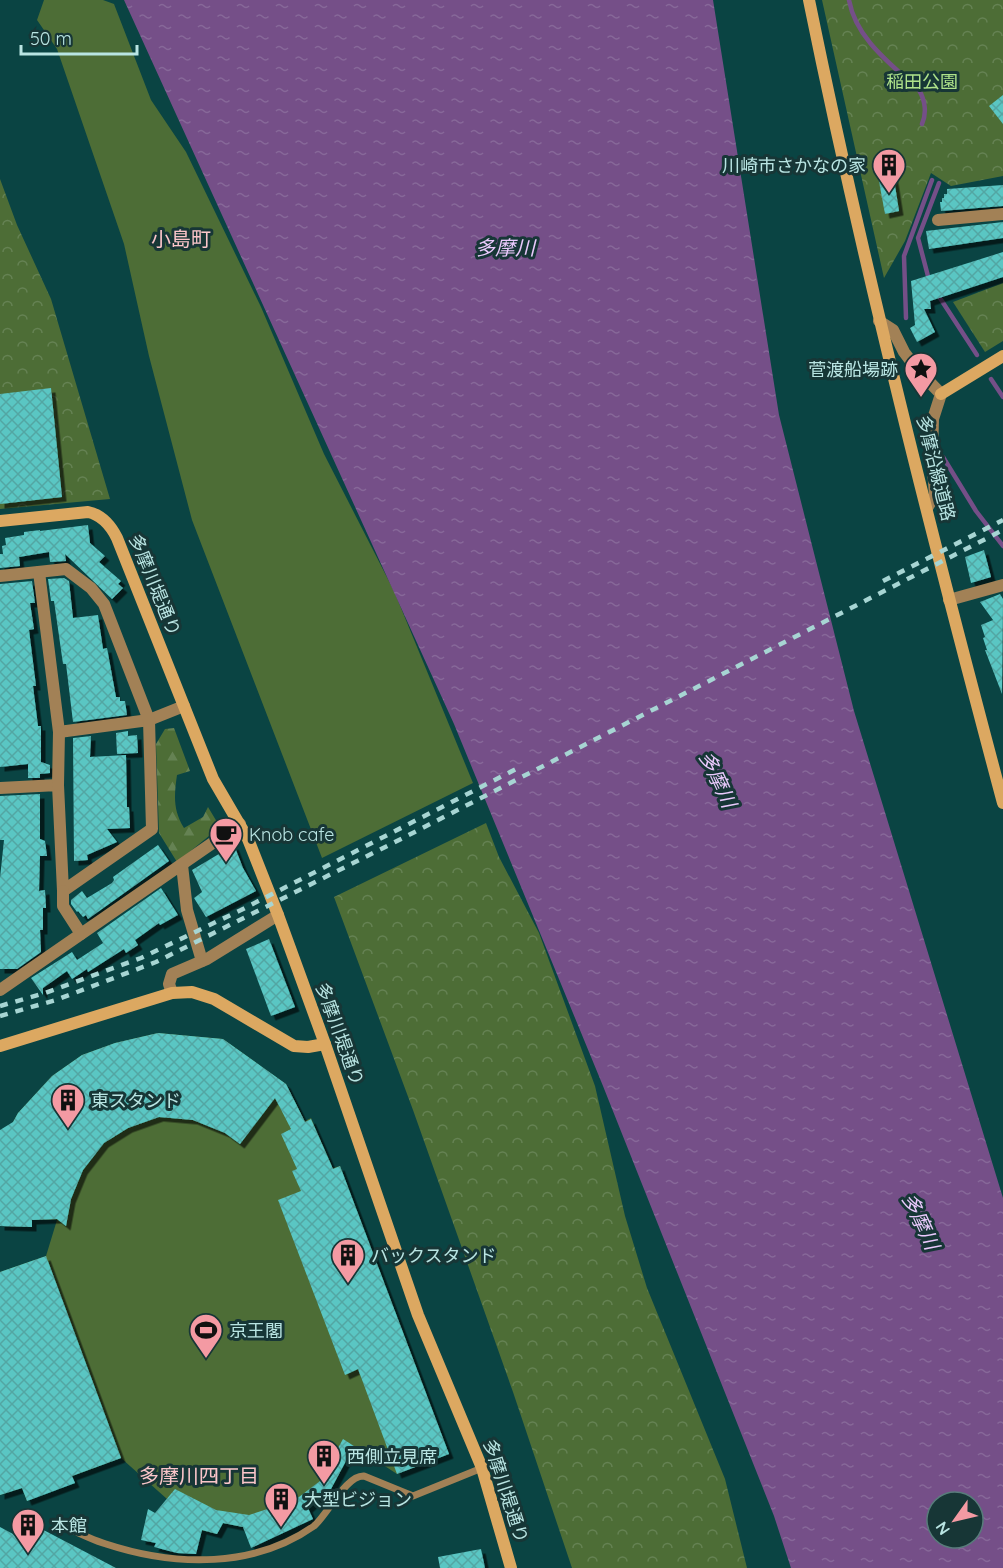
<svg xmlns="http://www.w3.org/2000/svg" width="1003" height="1568" font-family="Quicksand,'Noto Sans JP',sans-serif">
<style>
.green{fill:#4d6d36}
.forest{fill:url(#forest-firs)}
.park{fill:url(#park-crowns)}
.water{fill:url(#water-ripples);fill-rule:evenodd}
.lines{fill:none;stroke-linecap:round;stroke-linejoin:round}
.stream{stroke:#754f88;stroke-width:4.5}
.building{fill:url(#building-cross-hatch);filter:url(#shadow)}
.lane{stroke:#a28156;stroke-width:7}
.street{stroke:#a28156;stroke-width:12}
.secondary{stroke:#dca861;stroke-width:12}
.rail{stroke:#a7d5d3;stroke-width:4.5;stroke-dasharray:8 8;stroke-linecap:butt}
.labels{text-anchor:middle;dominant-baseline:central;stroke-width:6;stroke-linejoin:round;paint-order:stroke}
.park-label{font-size:18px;fill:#aee28a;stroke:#173636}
.poi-label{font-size:18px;fill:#b9e5e3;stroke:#173636;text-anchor:start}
.street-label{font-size:18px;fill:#b9e5e3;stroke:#173636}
.neighbourhood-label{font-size:20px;fill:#fbc6ca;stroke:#173636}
.water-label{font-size:20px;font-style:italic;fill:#ebcafd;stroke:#173636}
</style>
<defs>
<pattern id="forest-firs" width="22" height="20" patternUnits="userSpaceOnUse" patternTransform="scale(1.5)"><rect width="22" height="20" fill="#4d6d36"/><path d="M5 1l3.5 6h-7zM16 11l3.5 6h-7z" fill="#658253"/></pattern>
<pattern id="park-crowns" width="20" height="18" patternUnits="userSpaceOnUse" patternTransform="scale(1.5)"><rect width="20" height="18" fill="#4d6d36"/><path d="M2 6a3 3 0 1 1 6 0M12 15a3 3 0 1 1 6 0" fill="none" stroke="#658253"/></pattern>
<pattern id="water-ripples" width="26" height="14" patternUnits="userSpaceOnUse" patternTransform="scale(1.5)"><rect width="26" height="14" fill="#754f88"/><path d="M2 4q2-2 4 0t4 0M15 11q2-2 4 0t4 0" fill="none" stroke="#876899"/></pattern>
<pattern id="building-cross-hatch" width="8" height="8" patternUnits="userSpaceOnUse" patternTransform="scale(1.5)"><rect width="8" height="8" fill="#5ac6c3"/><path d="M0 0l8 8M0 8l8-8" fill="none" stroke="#52a6a3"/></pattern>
<filter id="shadow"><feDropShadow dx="4.5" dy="4.5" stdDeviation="0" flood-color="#0009"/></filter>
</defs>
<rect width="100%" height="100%" fill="#0a4443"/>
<g class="green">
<path d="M44,0H103L114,4L151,100L186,152L261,307L324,454L394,591L473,783L322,858L192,520L149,356L124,244L57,49L37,20Z"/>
<path d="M158,1033L223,1039L286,1084L305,1121L311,1118L333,1168L340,1166L449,1454L397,1474L354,1446L331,1489L303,1511L247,1528L223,1523L217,1534L196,1529L167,1499L121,1458L73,1476L27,1501L22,1488L0,1495V1272L46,1256L57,1220H32V1227L0,1226V1149L1,1144L18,1113L52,1076L82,1055L115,1043Z"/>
</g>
<path class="forest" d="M174,728L190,771L177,775C174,796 173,810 184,828L203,817L208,807L220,827L177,862L159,833L156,744L165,729Z"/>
<g class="park">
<path d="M822,0H1003V176L951,186L931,173L905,241L884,278Z"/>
<path d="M0,179L17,225L51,299L110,499L0,509Z"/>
<path d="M1003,283V341L985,352L953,302Z"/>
<path d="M486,823L499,857L539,933L595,1086L625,1216L647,1288L725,1479L747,1568H572L513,1392L413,1110L334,897Z"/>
</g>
<path class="water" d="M124,0H713L779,415L854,711L1003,1198V1568H791L774,1516L603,1086L454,724ZM937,1502H973V1538H937Z"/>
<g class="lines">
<g class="stream">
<path d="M849,0C856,39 891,64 919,90C925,100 927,113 922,124"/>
<path d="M929,280L918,238L939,183"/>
<path d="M938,295L977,355"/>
<path d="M906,318L904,256L932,180"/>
<path d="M991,379L1003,397"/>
<path d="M943,457L976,511L1003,546"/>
</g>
</g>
<g class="building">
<path d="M1003,95V124L989,106Z"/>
<path d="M893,173L899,211L885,214L878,176Z"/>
<path d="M1003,185V206L941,211L940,202H942V198H944V194H947V189Z"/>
<path d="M1003,222V238L929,249L926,231Z"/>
<path d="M1003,252V277L930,301L931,309H924L935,332L917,342L910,328L915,325L911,281Z"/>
<path d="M51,388L62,497L0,504V394Z"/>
<path d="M88,525L90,543L105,556L99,562L121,581L118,584L123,588L112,599L65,554L66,561L50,562L49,552L19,557L20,566L0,568V554H3L2,546L6,545L5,538L24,535V532L40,530V531Z"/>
<path d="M984,550L991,577L971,583L965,557Z"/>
<path d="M64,578L69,581L73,618L98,615L103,649L107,648L116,697H120V701H125L127,715L73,722L66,664H63L54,601H51L48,579Z"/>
<path d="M32,581L35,603H30L34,629L29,630L36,686H33L38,726H41V762L50,765V773L40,774V778H28V764L0,767V584Z"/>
<path d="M1000,594L1003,599L1002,694L985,650H987L983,638L985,637L981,625L993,620L980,602Z"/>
<path d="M128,731V736L137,735L138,753L117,754L116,733Z"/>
<path d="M91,736L90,757L126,755L127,807H129L130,828L107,829L117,842L87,855L88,860L74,861L73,738Z"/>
<path d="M40,794V839L45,841L47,856H40L39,891L45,890L46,908H43V930H40L41,952L17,969H0V878L4,840H0V796Z"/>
<path d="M158,845L169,861L88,919L86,915L83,917L78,911L77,912L71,904V900L82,891L87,898L112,883L114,880L113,877Z"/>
<path d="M234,845L243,868L256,891L206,917L194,898L202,892L192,870Z"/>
<path d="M161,888L178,915L160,925L159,923L135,940L138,945L126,953L124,949L88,972L87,969L72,979L67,971L43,988V995L31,978L72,952L77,960L103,943L97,933Z"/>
<path d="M269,939L295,1007L271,1016L246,949Z"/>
<path d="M158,1033L223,1039L286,1084L305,1122L311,1119L333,1169L340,1166L449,1454L397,1474L358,1369L345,1375L278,1200L301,1191L292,1171L297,1169L281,1134L291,1129L275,1098L240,1144L225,1133L193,1120L159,1117L128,1128L104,1143L83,1170L71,1199L66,1226L57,1219L32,1220V1227L0,1226V1130L13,1122L18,1113L52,1076L82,1055L115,1043Z"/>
<path d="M46,1256L121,1458L72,1476L75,1483L27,1501L22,1488L0,1495V1272Z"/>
<path d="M343,1439L354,1446L331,1489L308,1508L313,1519L251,1548L243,1527L223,1523L217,1534L202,1530L196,1554L177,1553L154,1547L156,1543L141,1540L148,1509L155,1513L175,1489L216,1510L249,1515L295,1500L320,1481Z"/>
<path d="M34,1525L116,1568H0V1527L26,1541Z"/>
<path d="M481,1549L485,1568H440L438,1557Z"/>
</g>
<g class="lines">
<path class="lane" d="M56,1522C72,1530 89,1539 106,1544C176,1567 255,1568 314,1526C328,1514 346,1475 364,1476L413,1496L482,1468"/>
<g class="street">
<path d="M938,220L1003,214"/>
<path d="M879,321L893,330L904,352L916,368L941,394L933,419L932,456L935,495L927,508"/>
<path d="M39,572L59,732L149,720L184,706"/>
<path d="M0,576L66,569L91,588L104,604L149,720L152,829L63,891L58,785L0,788"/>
<path d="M949,600L1003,585"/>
<path d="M58,785L59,732"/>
<path d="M182,865L187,910L202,961"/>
<path d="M63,891V906L81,934"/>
<path d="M0,990L240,824"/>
<path d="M172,993L169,984L172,974L207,959L278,915"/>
</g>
<g class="secondary">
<path d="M809,0C864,270 932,537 1003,803"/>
<path d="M941,394L1003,356"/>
<path d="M0,521L88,512C102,515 111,526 117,538L213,779L248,839L278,915L325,1044L418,1315L482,1468L511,1568"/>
<path d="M0,1046L172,993L192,992L214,999L294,1046L308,1047L325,1044"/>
</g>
<g class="rail">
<path d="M883,581L1003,520"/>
<path d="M0,1006L45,993L141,958L241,910L520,767"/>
<path d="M0,1016L56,1000L156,962L403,838L1003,530"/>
</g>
</g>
<defs>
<symbol id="building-pin" viewBox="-11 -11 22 30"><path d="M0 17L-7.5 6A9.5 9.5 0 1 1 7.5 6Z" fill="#f49aa3" stroke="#173636"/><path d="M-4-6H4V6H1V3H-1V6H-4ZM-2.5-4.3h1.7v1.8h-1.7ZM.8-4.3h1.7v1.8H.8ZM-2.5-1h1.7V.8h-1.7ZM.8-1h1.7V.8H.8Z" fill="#111"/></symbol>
<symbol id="sight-pin" viewBox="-11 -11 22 30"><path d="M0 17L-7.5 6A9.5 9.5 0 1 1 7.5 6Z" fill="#f49aa3" stroke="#173636"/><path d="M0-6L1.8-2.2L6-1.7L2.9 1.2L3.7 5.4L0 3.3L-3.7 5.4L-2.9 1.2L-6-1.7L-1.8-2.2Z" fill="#111"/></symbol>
<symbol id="cafe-pin" viewBox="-11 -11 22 30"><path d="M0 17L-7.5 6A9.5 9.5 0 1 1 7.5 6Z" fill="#f49aa3" stroke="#173636"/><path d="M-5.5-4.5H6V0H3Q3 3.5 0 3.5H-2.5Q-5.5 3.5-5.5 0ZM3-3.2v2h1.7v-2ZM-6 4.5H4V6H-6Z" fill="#111"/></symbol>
<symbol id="stadium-pin" viewBox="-11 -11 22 30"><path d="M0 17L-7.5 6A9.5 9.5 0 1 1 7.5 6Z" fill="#f49aa3" stroke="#173636"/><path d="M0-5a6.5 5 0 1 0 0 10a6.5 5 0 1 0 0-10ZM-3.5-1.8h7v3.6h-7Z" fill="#111"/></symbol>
</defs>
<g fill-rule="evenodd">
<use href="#building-pin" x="870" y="146" width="38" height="52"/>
<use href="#sight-pin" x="902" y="350" width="38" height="52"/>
<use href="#cafe-pin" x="207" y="815" width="38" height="52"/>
<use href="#building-pin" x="49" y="1081" width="38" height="52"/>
<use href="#building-pin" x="329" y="1236" width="38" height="52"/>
<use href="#stadium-pin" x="187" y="1311" width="38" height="52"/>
<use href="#building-pin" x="305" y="1437" width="38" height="52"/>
<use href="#building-pin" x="262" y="1480" width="38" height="52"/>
<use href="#building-pin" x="9" y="1506" width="38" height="52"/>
</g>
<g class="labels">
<g class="park-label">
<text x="922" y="81">稲田公園</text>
</g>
<g class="poi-label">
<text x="866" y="165" text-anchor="end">川崎市さかなの家</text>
<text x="898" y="369" text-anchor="end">菅渡船場跡</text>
<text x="249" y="834">Knob cafe</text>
<text x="91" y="1100">東スタンド</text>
<text x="371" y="1255">バックスタンド</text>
<text x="229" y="1330">京王閣</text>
<text x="347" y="1456">西側立見席</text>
<text x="304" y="1499">大型ビジョン</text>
<text x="51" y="1525">本館</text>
</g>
<g class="street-label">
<text transform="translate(936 468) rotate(76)">多摩沿線道路</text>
<text transform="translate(155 585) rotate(68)">多摩川堤通り</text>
<text transform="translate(340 1034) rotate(70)">多摩川堤通り</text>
<text transform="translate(506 1491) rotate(72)">多摩川堤通り</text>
</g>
<g class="neighbourhood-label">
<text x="181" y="238">小島町</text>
<text x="199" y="1475">多摩川四丁目</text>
</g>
<g class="water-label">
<text x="505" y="247">多摩川</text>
<text transform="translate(718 779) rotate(65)">多摩川</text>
<text transform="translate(921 1221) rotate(65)">多摩川</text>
</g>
</g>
<g transform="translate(955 1520) rotate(236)"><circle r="28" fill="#173636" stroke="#587c7b" stroke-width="1.5"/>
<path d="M0-4.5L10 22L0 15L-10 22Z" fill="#f49aa3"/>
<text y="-9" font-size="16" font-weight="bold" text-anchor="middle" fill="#b9e5e3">N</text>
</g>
<path d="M21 45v9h116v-9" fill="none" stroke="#b9e5e3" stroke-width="3"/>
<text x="30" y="45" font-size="18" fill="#b9e5e3" stroke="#173636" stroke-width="4.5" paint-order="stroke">50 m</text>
</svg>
